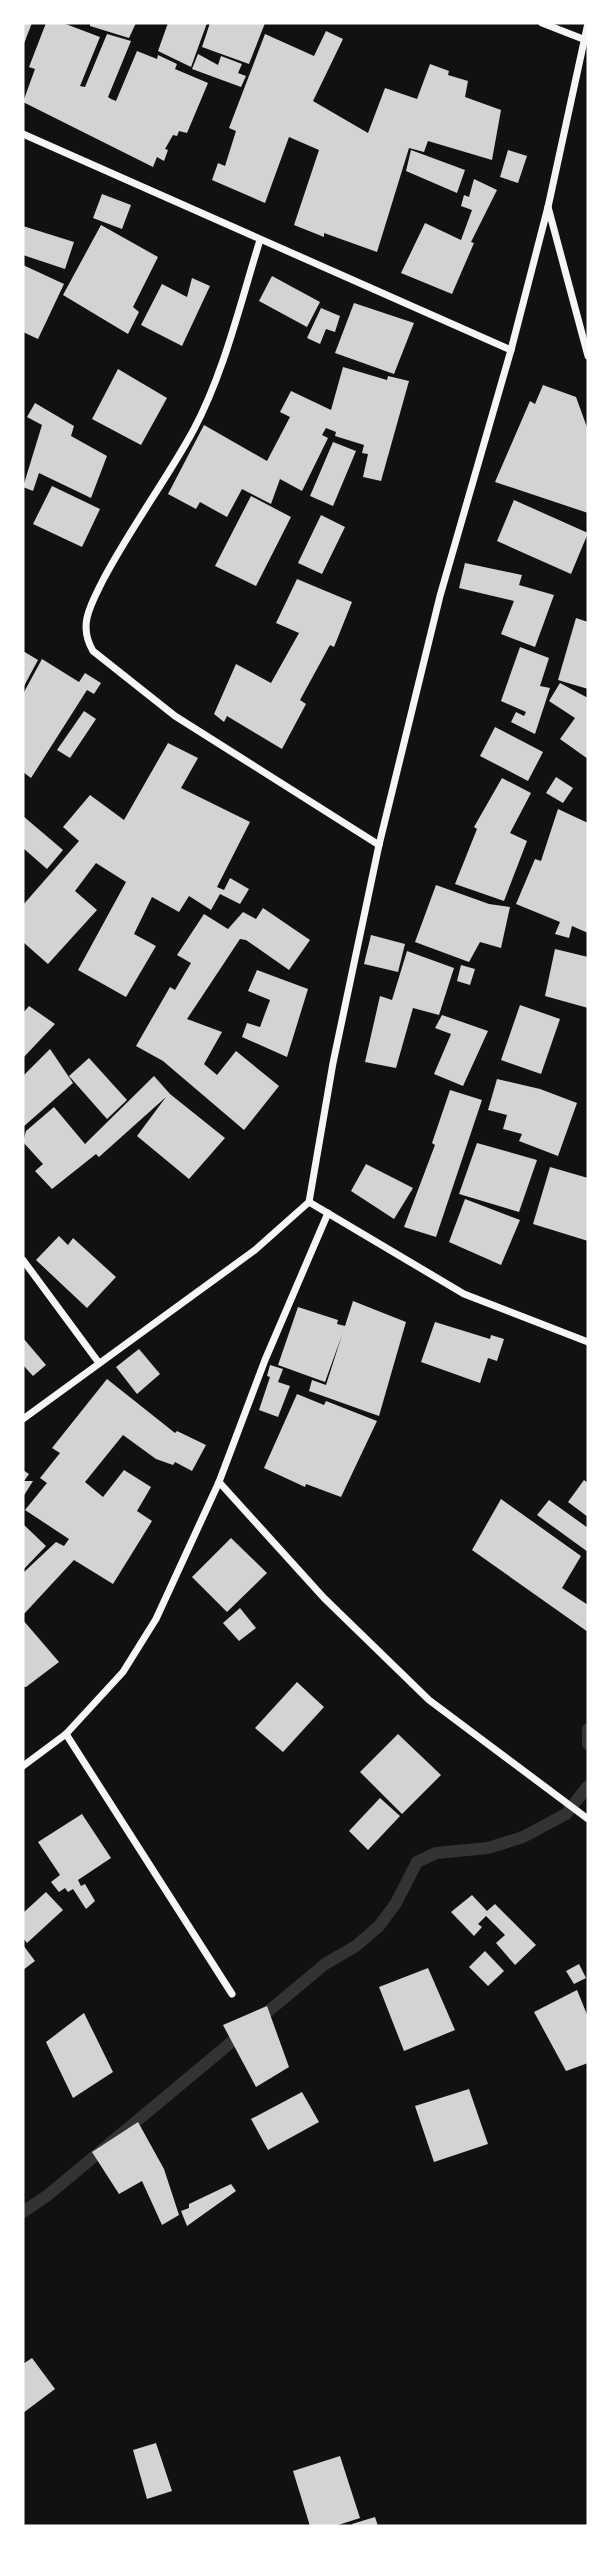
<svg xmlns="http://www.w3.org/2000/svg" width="611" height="2549" font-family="Rubik,sans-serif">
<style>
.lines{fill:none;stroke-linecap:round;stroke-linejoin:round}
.stream{stroke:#333;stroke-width:12}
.building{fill:#d3d3d3}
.minor{stroke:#f5f5f5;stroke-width:7}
</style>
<rect width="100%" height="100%" fill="#111"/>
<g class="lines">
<g class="stream">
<path d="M588,1729V1744"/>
<path d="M23,2212L48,2195L325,1964L356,1946L379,1926L396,1903L417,1862L436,1853L488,1848L523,1837L566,1814L588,1786"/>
</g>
</g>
<g class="building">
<path d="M23,23H32L23,46Z"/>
<path d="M46,23H63L100,37L80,86L85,87L107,34L131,41L108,97L111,99L116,101L137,51L157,59L158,55L177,64L175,69L208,83L187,133L179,131L177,136L173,135L165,149L168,150L164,161L157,157L153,167L23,102L35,69L29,67Z"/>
<path d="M90,23H136L129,38L90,26Z"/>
<path d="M168,23H207L191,67L158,51Z"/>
<path d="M210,23H265L249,64L202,47Z"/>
<path d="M326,31L343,39L313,101L368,133L385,88L417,99L430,64L449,71L448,75L468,81L465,97L501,110L492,160L428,141L424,152L409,148L377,252L324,233V237L294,225L319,150L289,137L265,203L212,180L218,163L225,166L236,131L229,128L265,34L314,56Z"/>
<path d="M198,54L218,65L221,56L242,64L238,73L246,76L241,87L192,69Z"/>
<path d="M411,150L465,170L457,193L406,171Z"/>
<path d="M508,150L527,156L518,183L500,177Z"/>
<path d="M474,179L497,190L471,242L474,243L452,294L401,273L425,223L461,240L472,210L461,206L464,195L469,197Z"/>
<path d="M102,194L131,205L122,229L93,218Z"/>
<path d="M101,225L158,257L133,307L139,312L128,334L63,295Z"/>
<path d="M23,226L74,242L65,269L23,255Z"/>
<path d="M23,265L64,284L38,339L23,332Z"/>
<path d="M272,276L320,302L307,327L259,301Z"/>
<path d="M192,278L210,286L182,346L141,325L162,284L187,297Z"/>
<path d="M354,303L414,323L394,374L335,353Z"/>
<path d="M321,308L340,316L335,332L326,329L320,344L307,338Z"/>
<path d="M343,367L387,380L388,376L409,381L381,481L363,477L368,454L362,453L364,445L335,436L336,432L326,428L322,435L328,438L302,491L280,479L271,504L242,489L227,517L200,502L196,509L168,494L204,425L267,461L290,417L280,412L291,391L331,410Z"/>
<path d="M118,369L167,398L141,445L92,419Z"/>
<path d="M543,385L576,397L588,430V513L495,482L530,401L535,404Z"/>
<path d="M35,403L74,426L71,436L107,456L91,498L39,473L33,491L23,487L42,425L27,417Z"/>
<path d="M333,442L356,451L333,506L310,496Z"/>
<path d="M52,486L100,509L82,547L33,524Z"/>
<path d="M251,496L291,517L256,586L215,566Z"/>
<path d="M514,500L588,533L571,574L497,541Z"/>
<path d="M321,515L345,527L322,574L298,563Z"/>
<path d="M465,563L522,575L519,585L554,595L535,647L501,634L514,601L459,588Z"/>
<path d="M297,579L352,602L334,647L330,645L300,700L306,704L282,749L227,716L224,722L214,714L236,664L271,683L299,633L276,623Z"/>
<path d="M576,618L588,622V689L558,680Z"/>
<path d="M520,647L549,658L540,686L550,688L535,734L511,722L516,712L524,716L526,712L501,701Z"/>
<path d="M23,651L38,660L23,688Z"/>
<path d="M42,659L79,682L85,673L101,683L94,694L87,690L31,778L23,772V694Z"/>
<path d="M560,683L588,698V759L560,739L575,718L549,701Z"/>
<path d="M84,711L96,719L70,758L57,750Z"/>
<path d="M495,727L543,752L528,781L480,756Z"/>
<path d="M168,743L198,758L181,788L250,822L217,887L224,890L230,878L249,889L240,904L220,894L211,910L189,896L179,912L152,897L134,934L156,946L126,997L78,970L126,882L96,863L75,891L97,910L48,964L23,942V905L79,841L63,827L90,795L124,820Z"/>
<path d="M556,777L573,788L563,803L546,793Z"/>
<path d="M502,778L531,793L510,833L527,841L504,901L455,884L477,829L474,827Z"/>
<path d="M558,809L588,823V933L572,926L569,938L555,934L560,922L516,904L535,859L541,861Z"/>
<path d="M23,816L63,850L47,869L23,848Z"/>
<path d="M436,885L489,904L510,907L501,948L480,942L469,962L415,942Z"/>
<path d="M263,908L310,940L289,970L246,940L240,939L187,1019L222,1032L204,1064L217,1075L236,1051L279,1086L244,1130L163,1061L136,1046L170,987L175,990L191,963L177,955L204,914L228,929L243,912L256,919Z"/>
<path d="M371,935L405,944L398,972L364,964Z"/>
<path d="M555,949L588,957V1008L545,996Z"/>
<path d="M407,951L454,968L439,1015L413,1008L396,1068L365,1062L380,996L392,1000Z"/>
<path d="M461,965L475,969L470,985L457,981Z"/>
<path d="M257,970L308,989L287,1057L242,1037L247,1023L260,1027L270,1000L248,991Z"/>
<path d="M520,1005L560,1019L541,1074L501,1060Z"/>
<path d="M29,1006L55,1024L23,1058V1013Z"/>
<path d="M442,1015L488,1031L463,1086L434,1074L451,1034L435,1028Z"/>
<path d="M50,1049L73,1083L23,1127V1076Z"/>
<path d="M89,1058L127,1100L107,1119L69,1076Z"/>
<path d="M154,1076L170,1094L225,1138L189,1179L137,1136L166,1097L99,1157L96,1154L52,1189L35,1171L43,1164L23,1142L26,1131L54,1107L85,1144Z"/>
<path d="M497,1079L540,1089L577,1103L558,1156L519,1141L522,1134L503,1129L507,1115L488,1110Z"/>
<path d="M450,1090L482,1100L436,1237L404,1227L435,1145L432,1143Z"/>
<path d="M477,1143L537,1160L519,1212L459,1194Z"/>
<path d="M366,1164L413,1188L394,1219L351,1191Z"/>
<path d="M550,1167L588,1178V1241L533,1224Z"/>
<path d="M465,1199L520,1220L501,1265L449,1242Z"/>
<path d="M59,1236L68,1245L73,1238L116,1277L87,1308L36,1260Z"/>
<path d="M353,1301L406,1322L379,1416L309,1391L312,1380L326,1385L342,1335L325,1382L278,1365L298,1307L338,1320L337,1324L345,1326Z"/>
<path d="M435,1322L490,1339L491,1335L504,1339L497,1361L488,1358L480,1383L421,1362Z"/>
<path d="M23,1338L46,1365L33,1376L23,1365Z"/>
<path d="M139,1349L160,1374L137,1394L116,1367Z"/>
<path d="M270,1365L283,1369L278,1382L290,1386L278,1417L259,1410L270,1377L267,1376Z"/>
<path d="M107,1379L175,1433L177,1431L206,1445L192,1471L175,1462L173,1465L156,1459L123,1435L85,1482L103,1497L124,1470L151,1487L137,1511L152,1521L113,1584L74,1560L23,1615V1573L56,1542L64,1546L69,1539L25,1510L47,1483L40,1478L60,1453L52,1448Z"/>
<path d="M297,1394L324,1405L326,1401L377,1421L341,1497L306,1484L305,1487L264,1468Z"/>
<path d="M23,1470L29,1474L24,1481H33L23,1497Z"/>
<path d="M584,1480L588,1483V1517L568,1502Z"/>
<path d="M501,1499L581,1556L562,1588L588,1605V1632L472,1550Z"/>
<path d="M549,1500L588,1528V1552L537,1515Z"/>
<path d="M23,1524L46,1546L23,1570Z"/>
<path d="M231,1538L267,1573L227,1612L192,1577Z"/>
<path d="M240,1608L256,1628L239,1641L223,1623Z"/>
<path d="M23,1620L59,1662L26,1687H23Z"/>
<path d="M297,1682L324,1707L283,1752L255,1728Z"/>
<path d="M398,1734L441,1775L402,1814L360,1772Z"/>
<path d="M380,1798L400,1816L368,1850L349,1831Z"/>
<path d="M82,1814L111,1858L78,1880L81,1886L85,1884L95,1901L86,1909L73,1889L68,1892L65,1888L59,1892L51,1882L60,1875L38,1842Z"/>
<path d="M46,1892L63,1910L27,1943L23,1938V1913Z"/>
<path d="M472,1895L487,1911L495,1904L536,1945L515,1965L496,1943L505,1935L486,1916L478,1924L482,1927L474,1936L451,1912Z"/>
<path d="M23,1945L35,1961L23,1970Z"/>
<path d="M485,1951L504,1971L488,1986L469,1967Z"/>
<path d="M579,1964L586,1978L574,1984L566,1971Z"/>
<path d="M428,1968L455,2030L404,2051L379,1987Z"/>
<path d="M577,1990L588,2017V2063L566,2071L534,2012Z"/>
<path d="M267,2006L289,2067L256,2087L223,2025Z"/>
<path d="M84,2013L113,2072L73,2098L46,2042Z"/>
<path d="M469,2089L488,2144L434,2162L415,2106Z"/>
<path d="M302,2092L319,2122L268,2150L251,2119Z"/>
<path d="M138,2122L164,2169L179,2215L162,2225L142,2181L119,2194L92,2152Z"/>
<path d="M231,2184L236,2191L187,2226L181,2211L189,2208V2204Z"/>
<path d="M32,2358L55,2389L23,2413V2364Z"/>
<path d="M156,2443L172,2491L147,2499L133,2450Z"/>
<path d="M340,2456L360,2518L335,2526H310L293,2471Z"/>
<path d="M375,2517L378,2526H353L352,2524Z"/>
</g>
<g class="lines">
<g class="minor">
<path d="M542,23L583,39"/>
<path d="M23,134L511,350"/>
<path d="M548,207L588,356"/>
<path d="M260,240C240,304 224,373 193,431C165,482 129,530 102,582C90,606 78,626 93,651L175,716L379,845"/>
<path d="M309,1202L464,1294L588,1342"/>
<path d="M23,1260L99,1363"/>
<path d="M23,1419L255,1250L309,1202L333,1063L379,845L440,596L511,350L548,207L588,23"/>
<path d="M219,1482L324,1598L429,1700L588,1819"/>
<path d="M66,1734L232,1994"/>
<path d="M23,1766L66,1734L123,1672L156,1619L219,1482L265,1360L328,1213"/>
</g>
</g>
<rect width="611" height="2549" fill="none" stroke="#ffffff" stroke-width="49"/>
</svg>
